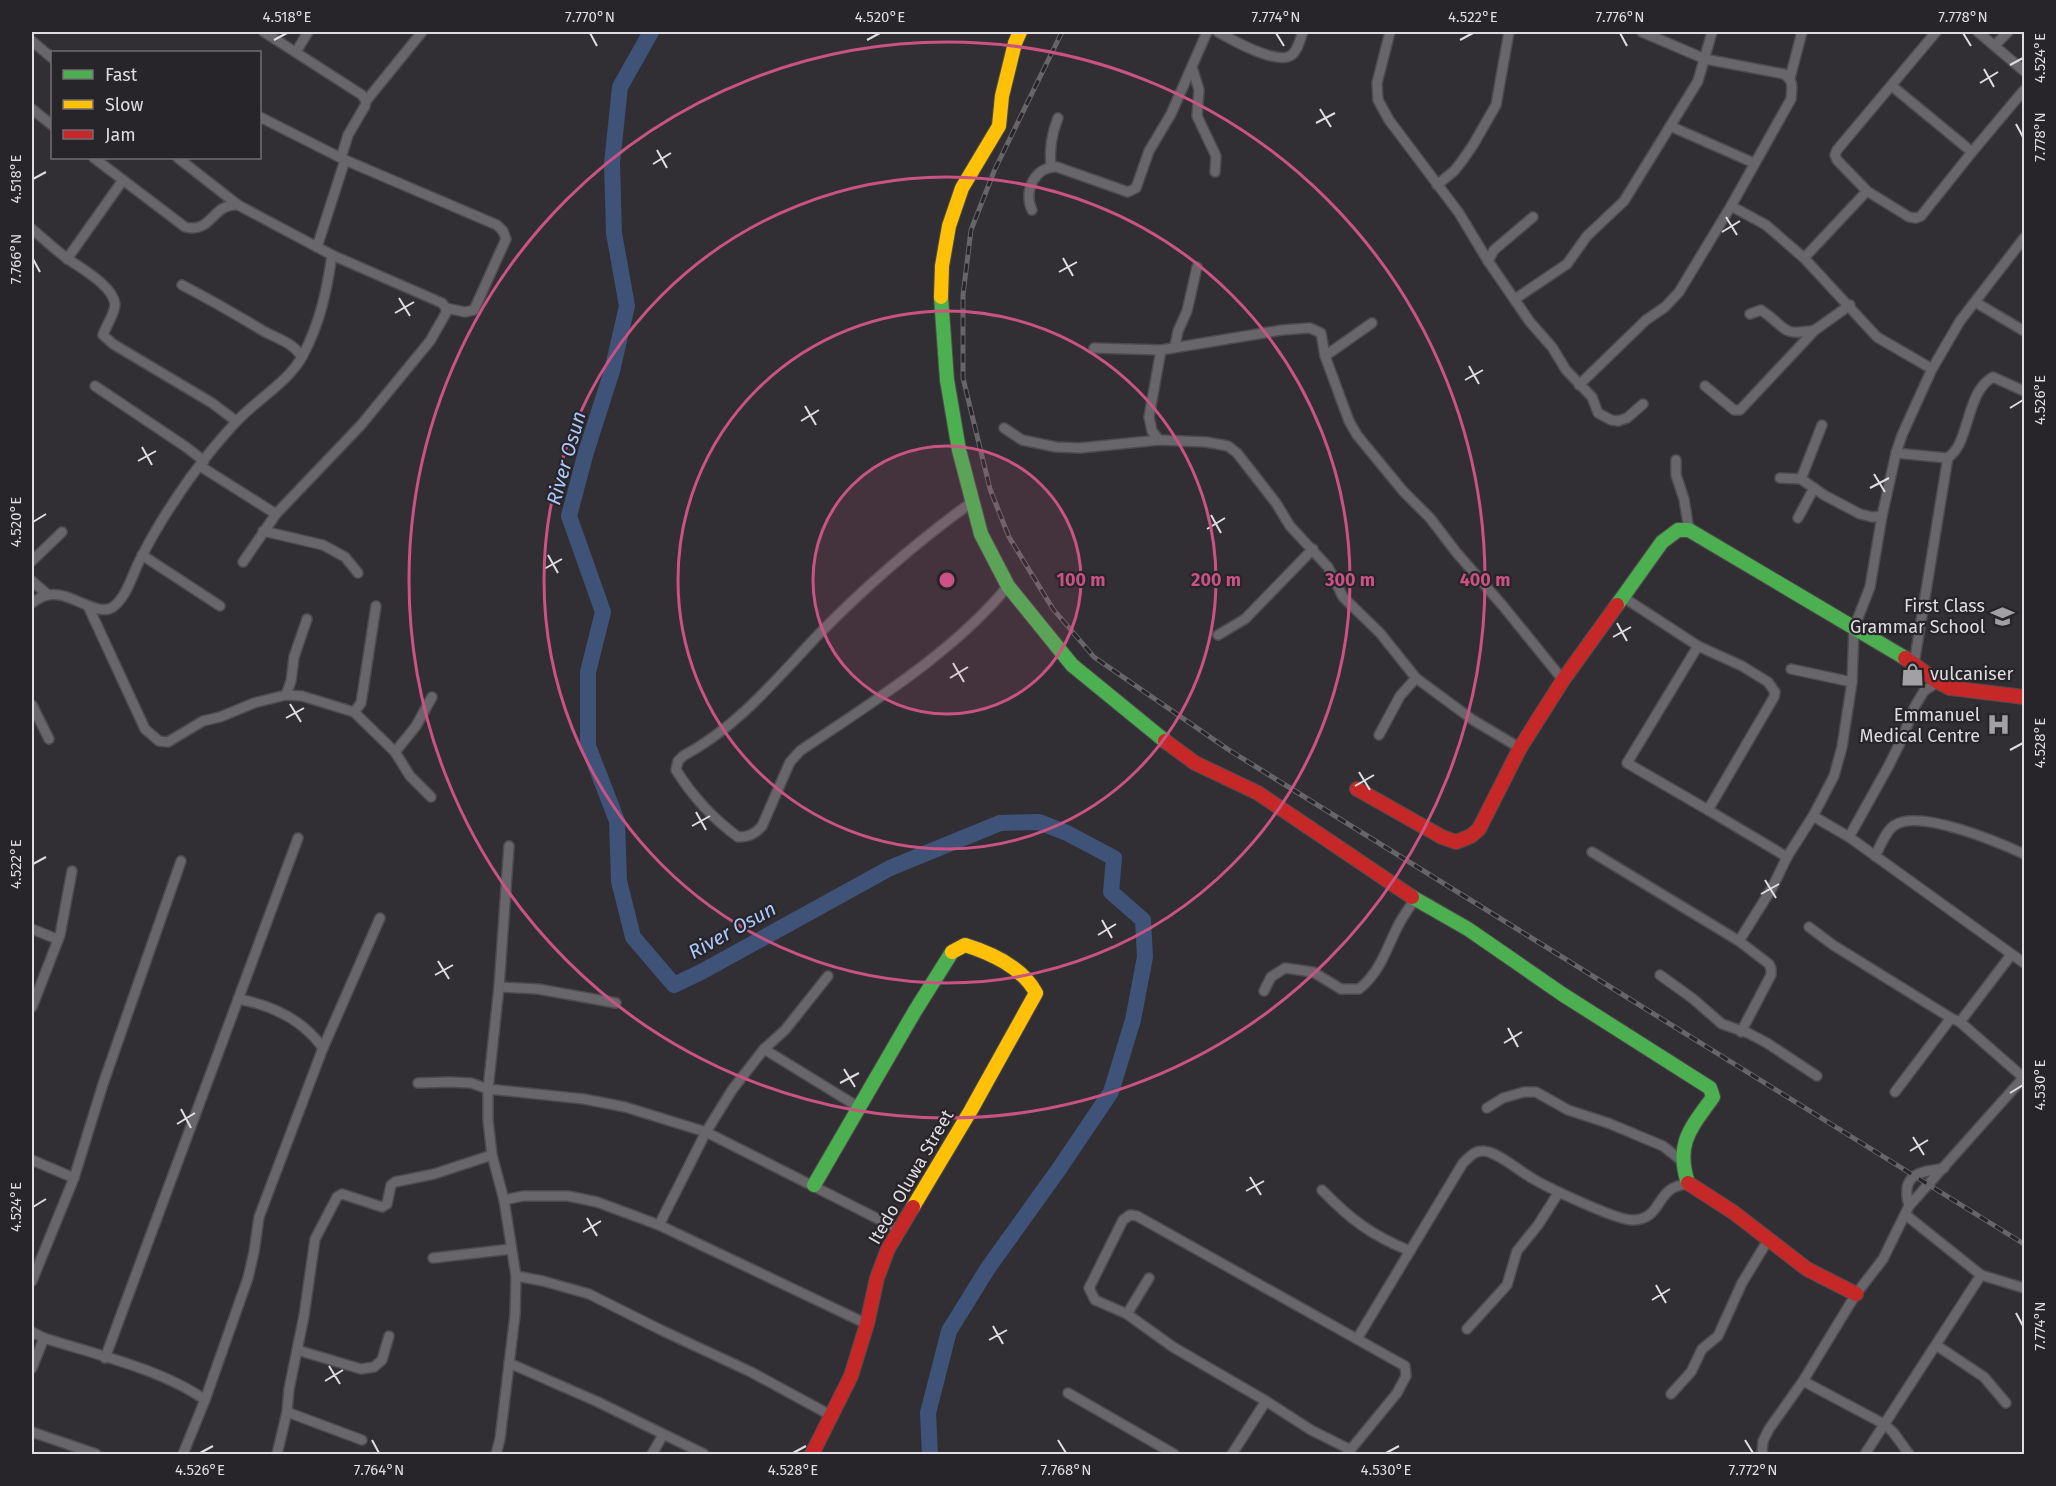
<svg xmlns="http://www.w3.org/2000/svg" width="2056" height="1486" font-family="'Fira Sans',sans-serif">
<style>
.lines{fill:none;stroke-linecap:round;stroke-linejoin:round}
.river{stroke:#3f5278;stroke-width:16}
.street-casing{stroke:#4d4b4e;stroke-width:12}
.fast-casing{stroke:#4d4b4e;stroke-width:16}
.slow-casing{stroke:#4d4b4e;stroke-width:16}
.jam-casing{stroke:#4d4b4e;stroke-width:16}
.street{stroke:#68666a;stroke-width:9}
.fast{stroke:#4caf50;stroke-width:14}
.slow{stroke:#ffc107;stroke-width:14}
.jam{stroke:#c62828;stroke-width:14}
.rail-casing{stroke:#676567;stroke-width:5}
.rail{stroke:#27242a;stroke-width:3;stroke-dasharray:9;stroke-linecap:butt}
.ticks{fill:none;stroke:#dfdde1;stroke-width:2}
.ring{fill:none;stroke:#cb5383;stroke-width:3}
.labels{text-anchor:middle;dominant-baseline:central;stroke-width:4.5;stroke-linejoin:round;paint-order:stroke}
.poi-label{font-size:18px;fill:#dfdde1;stroke:#27242a;text-anchor:end}
.street-label{font-size:18px;fill:#dfdde1;stroke:#27242a}
.water-label{font-size:20px;font-style:italic;fill:#abc8fd;stroke:#27242a}
.centre{fill:#cb5383;stroke:#27242a;stroke-width:3}
.ring-label{font-size:18px;text-anchor:middle;font-weight:bold;fill:#cb5383;stroke:#27242a;stroke-width:4.5;stroke-linejoin:round;paint-order:stroke}
.neatline{fill:none;stroke:#dfdde1;stroke-width:2}
.ticks-label{font-size:15px;text-anchor:middle;fill:#dfdde1}
</style>
<rect width="100%" height="100%" fill="#312f33"/>
<g class="lines">
<path class="river" d="M651,32L620,87L612,163L614,233L627,306L612,371L586,452L569,516L603,612L588,672V746L617,821L619,881L633,937L674,985L703,971L890,868L1000,823L1039,822L1067,833L1114,858L1111,892L1143,920L1145,957L1133,1020L1111,1092L1059,1169L988,1268L949,1331L928,1413L930,1454"/>
<defs>
<g id="street">
<path d="M264,32L362,95L366,101L365,106L348,135L341,158"/>
<path d="M1218,32C1232,40 1275,64 1290,56C1297,53 1300,39 1303,32"/>
<path d="M1390,32L1377,83L1378,100L1389,120L1459,213L1488,261L1530,322L1552,347L1566,370L1592,397L1598,413L1611,420L1618,421L1627,418L1643,404"/>
<path d="M1936,32L1837,150L1835,155L1837,160L1867,191L1909,217L1916,218L1921,216L1972,152L2024,90"/>
<path d="M1978,32L2024,71"/>
<path d="M32,41L52,58"/>
<path d="M1995,45L2008,32"/>
<path d="M296,52L308,32"/>
<path d="M1192,67L1199,90L1197,116L1216,156L1215,172"/>
<path d="M1790,78L1802,32"/>
<path d="M1892,86L1972,152"/>
<path d="M366,101L422,32"/>
<path d="M32,109L52,125"/>
<path d="M260,117L345,160L497,225L503,231L506,239L474,310L465,312L446,308"/>
<path d="M1670,126L1754,163"/>
<path d="M94,158L185,227C212,234 212,203 238,205"/>
<path d="M178,158L238,205L332,255L442,303L446,308V313L430,341L361,425L276,514L243,562"/>
<path d="M1051,167C1049,149 1051,135 1058,118"/>
<path d="M1437,185L1454,171L1462,161L1473,145L1496,105L1509,32"/>
<path d="M1731,206L1766,225L1804,258L1877,337L1932,369"/>
<path d="M1032,210C1023,191 1035,166 1057,167L1128,192L1136,188L1149,151L1171,114L1207,32"/>
<path d="M32,229C44,239 55,250 68,259C82,269 113,286 115,304C115,314 106,325 103,335L113,344L212,403L236,421"/>
<path d="M317,247L345,160"/>
<path d="M1804,258L1867,191"/>
<path d="M67,259L123,180"/>
<path d="M1488,261L1494,250L1533,217"/>
<path d="M182,285C209,299 235,314 260,329C276,339 292,341 302,357"/>
<path d="M1515,299L1567,264L1587,236L1624,201L1698,81L1712,32"/>
<path d="M1975,302L2024,331"/>
<path d="M1750,314L1761,310C1787,327 1780,337 1815,330"/>
<path d="M1175,346L1178,331L1187,311L1197,267"/>
<path d="M1094,348L1161,350L1282,330L1310,328L1321,333L1325,356L1349,421L1357,435L1403,491L1430,518L1456,552L1503,606L1563,680"/>
<path d="M1325,356L1372,323"/>
<path d="M1579,385L1646,320L1665,307L1679,292L1731,206L1791,99C1792,87 1794,81 1784,74L1705,59L1642,32"/>
<path d="M95,386L186,447L204,461"/>
<path d="M1705,386L1734,410H1740L1815,330L1850,305"/>
<path d="M1004,428L1022,440L1056,447L1080,448L1159,440L1206,442L1228,446L1237,453L1276,503L1290,526L1328,567L1343,597L1380,633L1416,678L1473,720L1520,748"/>
<path d="M1159,440L1152,431L1149,417L1161,350"/>
<path d="M1896,453L1947,458C1970,446 1965,392 1993,377L2024,391"/>
<path d="M1676,460V475L1684,499L1689,530"/>
<path d="M200,466L276,514"/>
<path d="M1780,478L1801,479L1824,495L1860,514L1872,517L1882,516"/>
<path d="M1801,479L1822,425"/>
<path d="M972,502C918,541 866,586 819,634C777,678 738,727 683,756L678,761L676,770C693,797 712,818 738,837C749,837 755,834 762,826L790,762L800,751C871,703 953,653 1008,586"/>
<path d="M1798,518L1814,488"/>
<path d="M263,531L323,545L345,557L358,573"/>
<path d="M142,555L220,606"/>
<path d="M32,561L62,532"/>
<path d="M32,581L48,595"/>
<path d="M1623,597L1698,646L1742,666L1768,682L1775,692L1774,697L1708,810L1787,857"/>
<path d="M32,603C36,600 42,596 48,595C69,590 97,618 113,607C128,596 133,571 142,556C155,530 173,502 190,478C204,459 220,439 236,422C257,399 288,383 303,355C320,323 327,290 332,255"/>
<path d="M88,606L145,729L159,741L168,742L203,721L220,717L254,703L286,695L302,696L354,712L395,752L410,776L431,797"/>
<path d="M1218,635L1245,619L1313,549"/>
<path d="M1698,646L1627,763L1708,810"/>
<path d="M1914,664L1948,457"/>
<path d="M1791,669L1852,682"/>
<path d="M286,695L291,681L294,657L307,619"/>
<path d="M32,705L49,739"/>
<path d="M354,712L361,703L376,606"/>
<path d="M1379,735L1400,696L1416,678"/>
<path d="M395,752L416,726L432,697"/>
<path d="M1813,816L1849,837L2024,963"/>
<path d="M1849,837L1888,767L1901,741L1915,706L1924,691L1938,682"/>
<path d="M1592,852L1739,941L1769,964L1771,969V975L1741,1032"/>
<path d="M1875,856C1880,847 1886,830 1895,825C1920,809 1998,842 2024,854"/>
<path d="M1809,927L1833,945L1951,1018L1960,1022L2024,1078"/>
<path d="M32,929L57,939"/>
<path d="M1739,941L1772,888L1787,857L1813,816L1834,776L1842,747L1852,682L1854,628L1870,587L1882,516L1896,453L1902,435L1932,369L1960,321L2024,238"/>
<path d="M1660,975L1692,998L1722,1024L1748,1033L1767,1043L1817,1076"/>
<path d="M499,987L538,989L616,1003"/>
<path d="M1264,991L1271,977L1285,968L1313,972L1341,989H1359C1381,972 1387,946 1400,922C1405,914 1410,906 1415,899"/>
<path d="M238,999C271,1005 303,1020 323,1048"/>
<path d="M32,1007L60,935L72,871"/>
<path d="M1960,1022L2011,955"/>
<path d="M764,1049L860,1108"/>
<path d="M418,1083L449,1082L471,1083L488,1089L584,1099L625,1107L706,1132L898,1229"/>
<path d="M1895,1092L1951,1018"/>
<path d="M1487,1108L1503,1098L1524,1092H1536L1568,1110L1608,1123L1663,1146L1682,1161"/>
<path d="M32,1160L74,1178"/>
<path d="M1322,1190C1351,1220 1371,1235 1410,1251"/>
<path d="M504,1200L523,1196H568L597,1202L659,1225L867,1324"/>
<path d="M1909,1206C1900,1174 1919,1172 1944,1168"/>
<path d="M659,1225L706,1132L732,1090L764,1049L785,1030L828,976"/>
<path d="M433,1258L511,1249"/>
<path d="M1981,1275L2024,1288"/>
<path d="M516,1276L543,1281L589,1294L661,1330L751,1372L832,1416"/>
<path d="M1149,1278L1127,1314L1173,1347L1266,1401L1311,1430L1351,1450"/>
<path d="M32,1281L74,1178L103,1084L181,861"/>
<path d="M1127,1314L1095,1300L1089,1288L1123,1220L1130,1215L1137,1216L1405,1366L1406,1376L1397,1393L1347,1454"/>
<path d="M1467,1329L1507,1285L1517,1251L1538,1225L1559,1192"/>
<path d="M32,1332L44,1338C94,1354 164,1370 205,1400"/>
<path d="M1357,1339L1463,1163C1469,1158 1473,1151 1482,1151C1495,1150 1518,1170 1530,1177C1546,1187 1616,1220 1632,1220C1657,1220 1657,1199 1670,1190C1674,1186 1683,1185 1688,1183"/>
<path d="M1936,1345L1984,1377L2006,1403"/>
<path d="M297,1350L361,1369L374,1367L382,1360L389,1336"/>
<path d="M105,1358L298,838"/>
<path d="M509,1363L598,1402L704,1454"/>
<path d="M32,1368L44,1338"/>
<path d="M1803,1381L1884,1424L1893,1432L1909,1454"/>
<path d="M1068,1393L1174,1454"/>
<path d="M1671,1394L1691,1372L1702,1349L1718,1336L1742,1283L1768,1240"/>
<path d="M287,1412L362,1440"/>
<path d="M32,1432L96,1454"/>
<path d="M183,1454L205,1400L248,1278L254,1252L259,1217L323,1048L380,918"/>
<path d="M277,1454L287,1412L289,1389L304,1316L315,1239L337,1197L342,1194L382,1207L387,1204L391,1185L395,1182L434,1174L492,1155"/>
<path d="M496,1454L500,1439L515,1315L516,1276L504,1200L492,1155L488,1120V1089L499,987L509,846"/>
<path d="M652,1454L663,1435"/>
<path d="M1232,1454L1266,1401"/>
<path d="M1762,1454L1763,1441L1769,1429L1803,1381L1856,1294L1883,1259L1909,1206L2024,1077"/>
<path d="M1865,1454L1981,1275L1906,1215"/>
</g>
<g id="fast">
<path d="M941,297L947,380L959,450L981,534L1008,586L1072,665L1165,741"/>
<path d="M1617,605L1662,542L1678,530H1689L1905,658"/>
<path d="M1412,897L1468,929L1562,994L1710,1088L1713,1097C1691,1128 1675,1143 1688,1183"/>
<path d="M814,1185L915,1011L952,952"/>
</g>
<g id="slow">
<path d="M941,297L942,266L949,226L962,188L999,126L1002,96L1015,43L1020,32"/>
<path d="M913,1207L971,1110L1036,993C1023,968 991,953 965,945L952,952"/>
</g>
<g id="jam">
<path d="M1905,658L1938,682L1950,688L2024,697"/>
<path d="M1165,741L1195,763L1258,793L1412,897"/>
<path d="M1357,789L1442,837L1456,842L1471,836L1479,829L1520,748L1563,680L1617,605"/>
<path d="M1688,1183L1733,1212L1807,1269L1856,1294"/>
<path d="M812,1454L851,1376L867,1324L877,1278L888,1249L913,1207"/>
</g>
</defs>
<use href="#street" class="street-casing"/>
<use href="#fast" class="fast-casing"/>
<use href="#slow" class="slow-casing"/>
<use href="#jam" class="jam-casing"/>
<use href="#street" class="street"/>
<use href="#fast" class="fast"/>
<use href="#slow" class="slow"/>
<use href="#jam" class="jam"/>
<defs>
<path id="rail" d="M1062,32L995,169L971,230L963,295V378L990,489L1009,537L1053,609L1094,657L1229,750L2024,1244"/>
</defs>
<use href="#rail" class="rail-casing"/>
<use href="#rail" class="rail"/>
</g>
<path class="ticks" d="M590,33L597,46M1276,33L1284,46M1620,33L1627,46M1963,33L1971,46M274,40L287,33M867,40L880,33M1460,40L1473,33M2010,65L2023,58M1984,69L1994,87M1980,83L1998,72M1320,109L1331,127M1316,123L1335,113M2016,124L2023,137M657,150L667,168M653,164L671,153M33,179L46,172M1726,217L1737,235M1722,232L1740,221M1063,258L1073,276M33,259L40,272M1059,272L1077,262M399,298L410,316M395,313L414,302M1469,366L1479,384M1465,380L1483,370M805,406L816,425M2010,408L2023,400M801,421L819,410M142,447L152,465M138,461L156,451M1874,474L1885,492M1870,488L1889,478M1211,515L1221,533M33,522L46,514M1207,529L1225,518M548,555L558,573M544,569L562,559M1617,623L1627,641M1613,637L1631,627M953,663L964,682M950,678L968,667M290,704L301,722M286,718L304,708M2010,750L2023,743M1359,772L1370,790M1355,786L1374,775M696,812L706,830M692,826L710,816M33,864L46,857M1765,880L1776,898M1761,894L1779,884M1102,920L1112,938M1098,935L1116,924M438,961L449,979M435,975L453,965M1508,1028L1518,1047M1504,1043L1522,1032M844,1069L855,1087M840,1083L859,1073M2010,1093L2023,1085M181,1109L191,1128M177,1124L195,1113M1913,1137L1924,1155M1910,1151L1928,1140M1250,1177L1261,1195M1246,1191L1264,1181M33,1207L46,1199M587,1218L597,1236M583,1232L601,1221M1656,1285L1666,1303M1652,1300L1670,1289M2016,1313L2023,1326M993,1326L1003,1344M989,1340L1007,1330M329,1366L340,1384M325,1381L343,1370M372,1440L379,1453M1058,1440L1066,1453M1745,1440L1753,1453M200,1453L213,1446M793,1453L806,1446M1386,1453L1399,1446"/>
<circle cx="947" cy="580" r="134" fill="#cb5383" fill-opacity=".12"/>
<g class="ring">
<circle cx="947" cy="580" r="134"/>
<circle cx="947" cy="580" r="269"/>
<circle cx="947" cy="580" r="403"/>
<circle cx="947" cy="580" r="538"/>
</g>
<defs>
<symbol id="school-bare" viewBox="-9 -9 18 18"><path d="M0-5L7-2L0 1L-7-2ZM-4 1L0 2.5L4 1V4Q0 6-4 4Z" fill="#a2a0a4" stroke="#27242a" stroke-width="2.5" paint-order="stroke"/></symbol>
<symbol id="shop-bare" viewBox="-9 -9 18 18"><path d="M-5-2.5h2.3a2.7 3.5 0 0 1 5.4 0H5L5.5 6h-11ZM-1.5-2.5h3a1.5 2.3 0 0 0-3 0Z" fill="#a2a0a4" stroke="#27242a" stroke-width="2.5" paint-order="stroke"/></symbol>
<symbol id="hospital-bare" viewBox="-9 -9 18 18"><path d="M-5-5h3v3.5h4V-5h3V5h-3V1.5h-4V5h-3Z" fill="#a2a0a4" stroke="#27242a" stroke-width="2.5" paint-order="stroke"/></symbol>
</defs>
<g fill-rule="evenodd">
<use href="#school-bare" x="1986" y="600" width="33" height="33"/>
<use href="#shop-bare" x="1896" y="658" width="33" height="33"/>
<use href="#hospital-bare" x="1982" y="708" width="33" height="33"/>
</g>
<g class="labels">
<g class="poi-label">
<text x="1985" y="606">First Class<tspan x="1985" dy="21">Grammar School</tspan></text>
<text x="1930" y="674" text-anchor="start">vulcaniser</text>
<text x="1980" y="715">Emmanuel<tspan x="1980" dy="21">Medical Centre</tspan></text>
</g>
<g class="street-label">
<text transform="translate(911 1177) rotate(-60)">Itedo Oluwa Street</text>
</g>
<g class="water-label">
<text transform="translate(566 458) rotate(-74)">River Osun</text>
<text transform="translate(732 930) rotate(-29)">River Osun</text>
</g>
</g>
<circle cx="947" cy="580" r="9" class="centre"/>
<g class="ring-label">
<text x="1081" y="586">100 m</text>
<text x="1216" y="586">200 m</text>
<text x="1350" y="586">300 m</text>
<text x="1485" y="586">400 m</text>
</g>
<rect width="2056" height="1486" fill="none" stroke="#27242a" stroke-width="66"/>
<rect x="51" y="51" width="210" height="108" fill="#27242a" stroke="#716e73" stroke-width="1.5"/>
<rect x="63" y="70" width="30" height="9" fill="#4caf50" stroke="#716e73" stroke-width="1.5"/>
<text x="105" y="81" font-size="18" fill="#dfdde1">Fast</text>
<rect x="63" y="100" width="30" height="9" fill="#ffc107" stroke="#716e73" stroke-width="1.5"/>
<text x="105" y="111" font-size="18" fill="#dfdde1">Slow</text>
<rect x="63" y="130" width="30" height="9" fill="#c62828" stroke="#716e73" stroke-width="1.5"/>
<text x="105" y="141" font-size="18" fill="#dfdde1">Jam</text>
<rect x="33" y="33" width="1990" height="1420" class="neatline"/>
<g class="ticks-label">
<text x="287" y="22">4.518°E</text>
<text x="590" y="22">7.770°N</text>
<text x="880" y="22">4.520°E</text>
<text x="1276" y="22">7.774°N</text>
<text x="1473" y="22">4.522°E</text>
<text x="1620" y="22">7.776°N</text>
<text x="1963" y="22">7.778°N</text>
<text transform="translate(2040 58) rotate(-90)" y="5">4.524°E</text>
<text transform="translate(2040 137) rotate(-90)" y="5">7.778°N</text>
<text transform="translate(16 179) rotate(-90)" y="5">4.518°E</text>
<text transform="translate(16 259) rotate(-90)" y="5">7.766°N</text>
<text transform="translate(2040 400) rotate(-90)" y="5">4.526°E</text>
<text transform="translate(16 522) rotate(-90)" y="5">4.520°E</text>
<text transform="translate(2040 743) rotate(-90)" y="5">4.528°E</text>
<text transform="translate(16 864) rotate(-90)" y="5">4.522°E</text>
<text transform="translate(2040 1085) rotate(-90)" y="5">4.530°E</text>
<text transform="translate(16 1207) rotate(-90)" y="5">4.524°E</text>
<text transform="translate(2040 1326) rotate(-90)" y="5">7.774°N</text>
<text x="200" y="1475">4.526°E</text>
<text x="379" y="1475">7.764°N</text>
<text x="793" y="1475">4.528°E</text>
<text x="1066" y="1475">7.768°N</text>
<text x="1386" y="1475">4.530°E</text>
<text x="1753" y="1475">7.772°N</text>
</g>
</svg>
